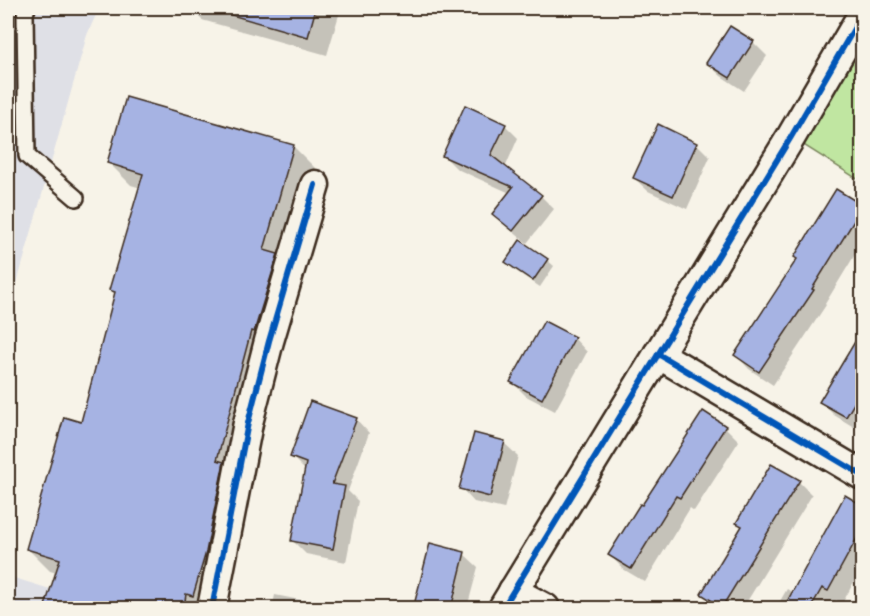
<svg xmlns="http://www.w3.org/2000/svg" width="870" height="616" font-family="'Shantell Sans',sans-serif">
<style>
.built{fill:#dfe0e6}
.green{fill:#c0e6a1;stroke:#7e8860;stroke-width:1.5}
.shadow{fill:#0003}
.building{fill:#a6b3e3;stroke:#3b2a1e;stroke-width:1.5}
.lines{fill:none;stroke-linecap:round;stroke-linejoin:round}
.service-casing{stroke:#3b2a1e;stroke-width:20}
.minor-casing{stroke:#3b2a1e;stroke-width:33}
.service{stroke:#f7f3e8;stroke-width:15}
.minor{stroke:#f7f3e8;stroke-width:28}
.cycleway-casing{stroke:#f7f3e8;stroke-width:10}
.cycleway{stroke:#0057b8;stroke-width:6}
</style>
<rect width="100%" height="100%" fill="#f7f3e8"/>
<filter id="ink" filterUnits="userSpaceOnUse"><feTurbulence type="fractalNoise" baseFrequency=".0167" numOctaves="2"/><feDisplacementMap in="SourceGraphic" scale="12" xChannelSelector="R" yChannelSelector="G"/><feConvolveMatrix kernelMatrix="1 2 1 2 8 2 1 2 1" color-interpolation-filters="sRGB"/></filter>
<g filter="url(#ink)">
<g class="built">
<path d="M8,8H99L87,35L8,315Z"/>
<path d="M8,576L111,608H8Z"/>
</g>
<path class="green" d="M862,15V182L791,137Z"/>
<g class="shadow">
<path d="M190,8H341L327,55L202,20Z"/>
<path d="M730,28L753,42L767,56L744,91L721,76L707,63Z"/>
<path d="M505,125L518,138L505,168L541,196L554,209L527,243L507,227L494,214L510,193L457,169L444,156Z"/>
<path d="M697,144L710,157L687,209L648,191L634,178Z"/>
<path d="M293,146L316,169L288,266L276,353L218,608H46L57,573L50,571L28,549L82,423L116,295L110,290L141,188L131,185L109,163Z"/>
<path d="M837,191L862,207V243L825,304L826,305L773,385L749,369L736,355L799,260Z"/>
<path d="M547,260L554,266L540,287L513,269L507,262Z"/>
<path d="M574,338L587,352L555,411L526,396L512,382Z"/>
<path d="M862,338V432L834,415L821,402Z"/>
<path d="M703,413L726,428L739,441L694,511L690,508L645,582L623,569L610,555L643,507Z"/>
<path d="M356,419L369,433L348,491L358,501L346,562L306,554L292,540L305,470L291,456Z"/>
<path d="M504,443L518,456L504,509L474,502L461,488Z"/>
<path d="M799,482L812,495L743,608H716L703,594L743,528L738,523Z"/>
<path d="M846,497L862,506V567L842,604L836,600L831,608H776L787,589L793,593Z"/>
<path d="M464,554L478,567L467,608H419Z"/>
<path d="M275,595L320,604L324,608H272Z"/>
</g>
<g class="building">
<path d="M229,8H316L308,37L228,14Z"/>
<path d="M730,26L754,41L730,78L706,63Z"/>
<path d="M126,97L294,145L264,250L278,254L254,332L251,331L217,460L224,462L206,552L193,596L186,594L184,609H44L60,559L26,549L64,417L81,422L115,292L109,290L143,174L107,163Z"/>
<path d="M465,105L506,124L491,155L542,195L513,231L492,214L513,187L442,156Z"/>
<path d="M658,124L697,143L673,196L633,178Z"/>
<path d="M836,189L862,205V208L812,289L814,290L759,372L734,355L797,259L794,257Z"/>
<path d="M520,240L548,259L533,281L505,262Z"/>
<path d="M544,321L575,337L542,399L510,382Z"/>
<path d="M862,330V390L846,417L819,402Z"/>
<path d="M310,401L357,418L332,484L345,486L333,549L291,541L306,463L290,457Z"/>
<path d="M703,411L726,426L680,498L676,496L631,569L608,555L640,504L642,505Z"/>
<path d="M474,433L505,441L490,497L459,489Z"/>
<path d="M771,464L800,480L722,607L701,594L742,526L736,523Z"/>
<path d="M845,495L862,505V529L828,591L822,588L810,609H783Z"/>
<path d="M430,543L465,552L451,609H413Z"/>
</g>
<g class="lines">
<defs>
<path id="service" d="M27,8L25,14L27,156L76,198"/>
<g id="minor">
<path d="M658,354L862,475"/>
<path d="M513,591L545,608"/>
<path d="M212,608L248,423L269,341L315,185"/>
<path d="M503,608L791,137L862,15"/>
</g>
</defs>
<use href="#service" class="service-casing"/>
<use href="#minor" class="minor-casing"/>
<use href="#service" class="service"/>
<use href="#minor" class="minor"/>
<defs>
<g id="cycleway">
<path d="M658,354L862,475"/>
<path d="M212,608L248,423L269,341L315,185"/>
<path d="M503,608L791,137L862,15"/>
</g>
</defs>
<use href="#cycleway" class="cycleway-casing"/>
<use href="#cycleway" class="cycleway"/>
</g>
</g>
<rect width="870" height="616" fill="none" stroke="#f7f3e8" stroke-width="30"/>
<rect x="15" y="15" width="840" height="586" fill="none" stroke="#3b2a1e" stroke-width="2" filter="url(#ink)"/>
</svg>
